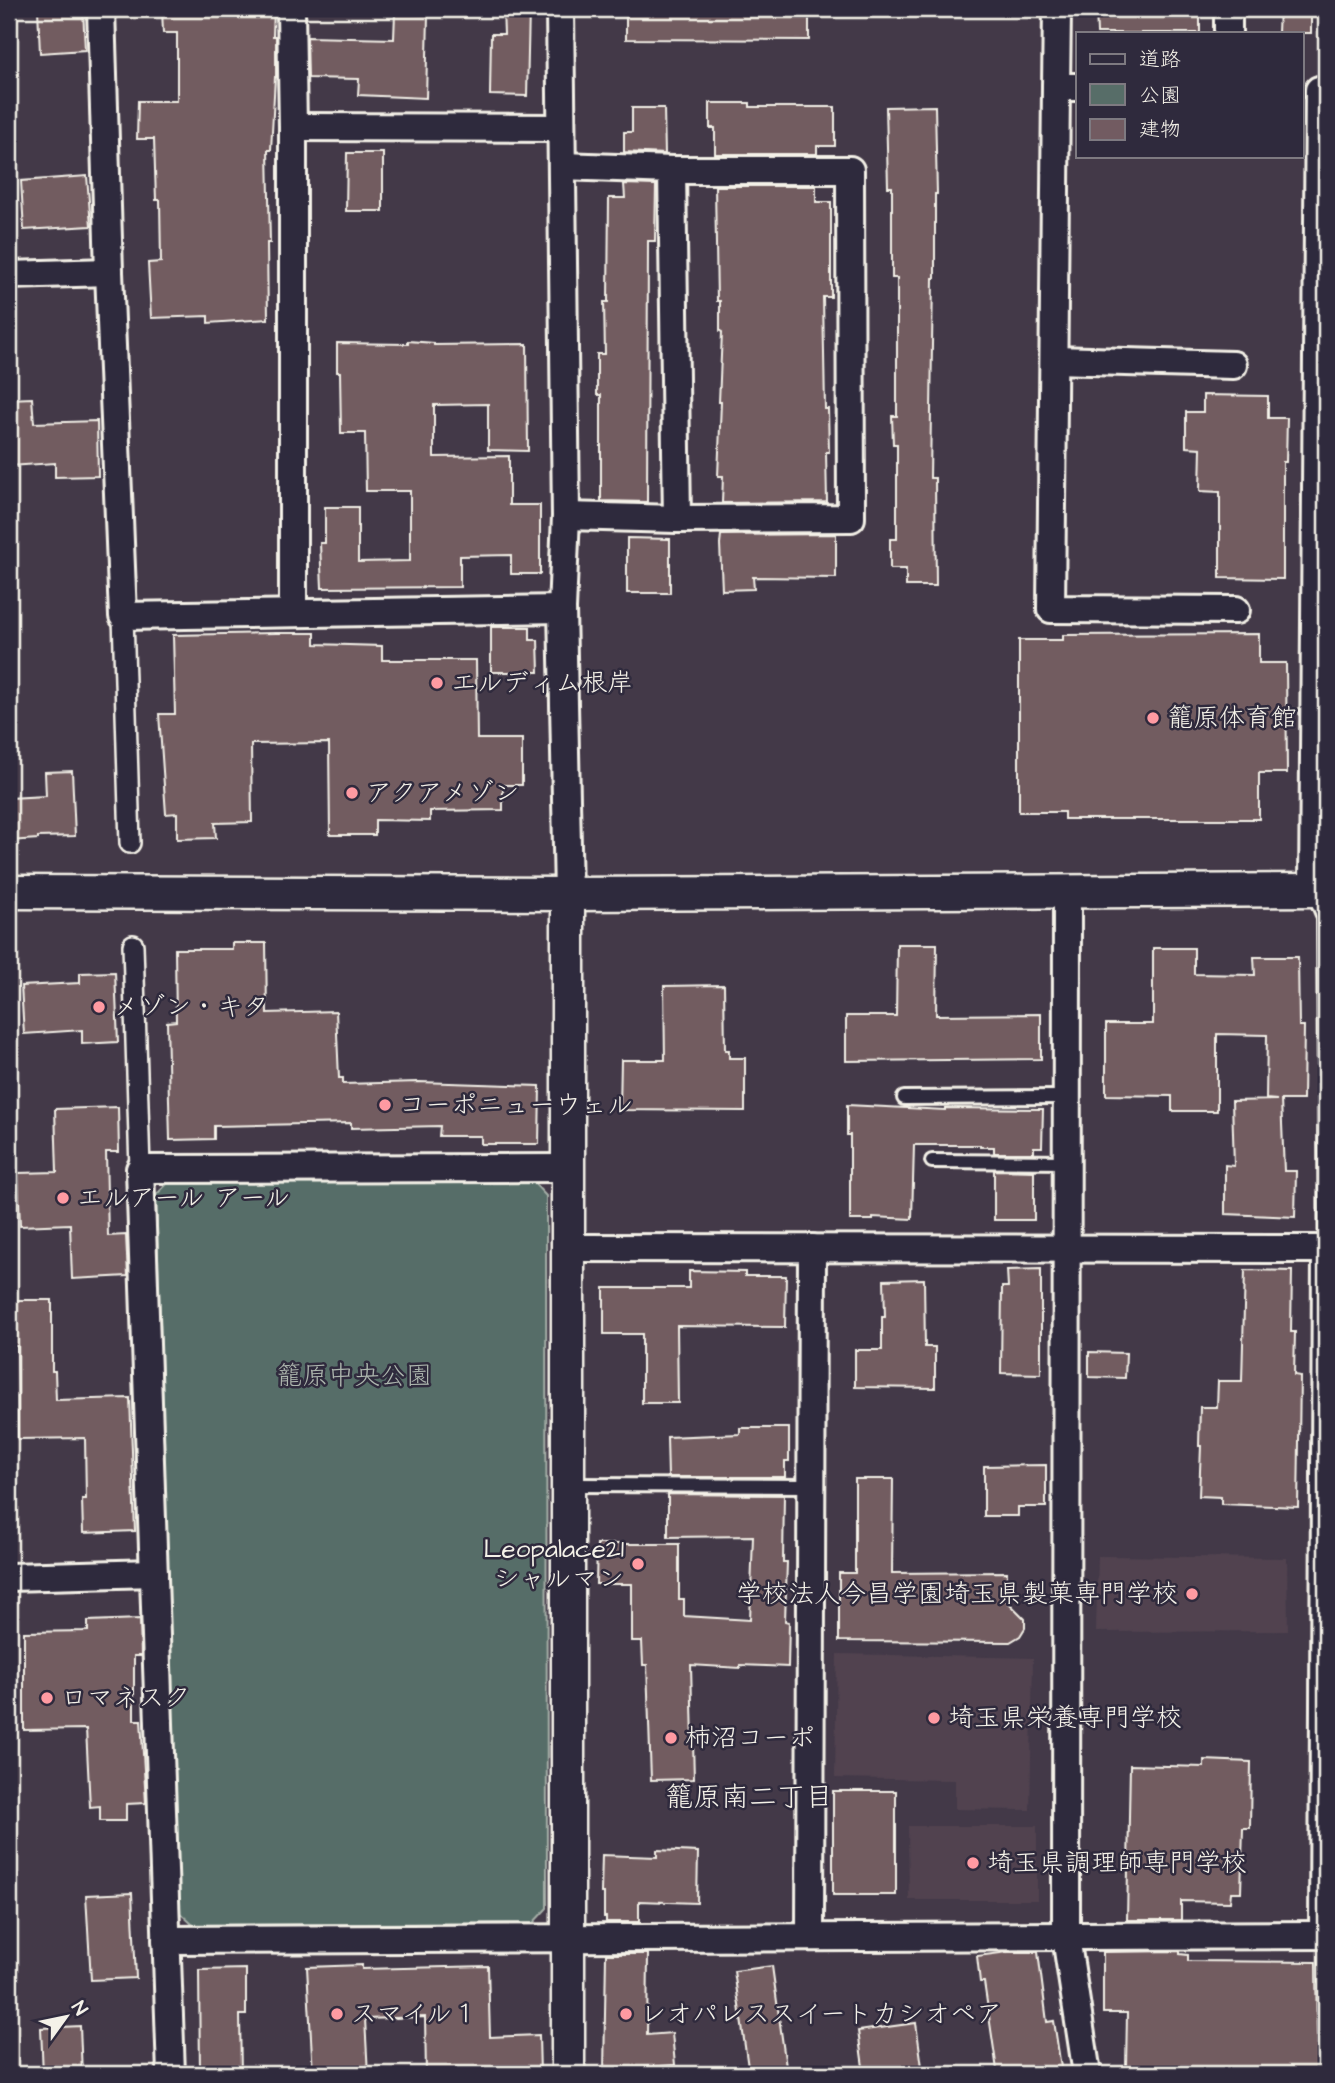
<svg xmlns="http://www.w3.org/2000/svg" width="1335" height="2083" font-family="'Architects Daughter','Klee One',sans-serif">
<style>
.built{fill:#514350}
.green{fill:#576d68;stroke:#a6afa8;stroke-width:2}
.building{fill:#725b61;stroke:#f4f1e8;stroke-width:2}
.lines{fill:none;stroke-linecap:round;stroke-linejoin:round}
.service-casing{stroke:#f4f1e8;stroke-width:18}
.pedestrian-casing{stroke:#f4f1e8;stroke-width:24}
.minor-casing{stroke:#f4f1e8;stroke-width:32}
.tertiary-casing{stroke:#f4f1e8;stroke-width:37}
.service{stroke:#2f2a3d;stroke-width:12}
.pedestrian{stroke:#2f2a3d;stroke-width:19}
.minor{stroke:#2f2a3d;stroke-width:26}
.tertiary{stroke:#2f2a3d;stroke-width:32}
.poi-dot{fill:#ff9aa2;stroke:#2f2a3d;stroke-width:2.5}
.labels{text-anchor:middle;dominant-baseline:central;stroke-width:5;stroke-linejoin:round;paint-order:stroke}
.poi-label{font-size:26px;fill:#f4f1e8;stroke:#2f2a3d;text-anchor:start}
.park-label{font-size:26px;fill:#adb6ae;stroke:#2f2a3d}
.neighbourhood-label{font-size:28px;fill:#f4f1e8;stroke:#2f2a3d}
</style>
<rect width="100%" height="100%" fill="#433948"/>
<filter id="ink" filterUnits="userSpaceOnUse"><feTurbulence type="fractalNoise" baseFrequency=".0143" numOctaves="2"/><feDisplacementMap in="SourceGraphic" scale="14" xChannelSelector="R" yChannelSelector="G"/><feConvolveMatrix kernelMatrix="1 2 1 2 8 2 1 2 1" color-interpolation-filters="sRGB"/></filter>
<g filter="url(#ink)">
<g class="built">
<path d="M1098,1556L1287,1558L1288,1631L1096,1632Z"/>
<path d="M837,1654L1033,1658L1030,1810L955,1809V1780L835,1778Z"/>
<path d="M908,1826H1037V1900H909Z"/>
</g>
<path class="green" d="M170,1181H532L546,1196L547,1908L533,1923L193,1925L179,1912L156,1195Z"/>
<g class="building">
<path d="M38,9H83L85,50L40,53Z"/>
<path d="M162,9H274L273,36H276V77H275L271,150H268L270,243H267L268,319L208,323V316L151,318L148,263L161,262L160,200H156L154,139H137L138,101H177V33H163Z"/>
<path d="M503,9H529L527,96L490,95L491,34H504Z"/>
<path d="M626,9H809V40L626,39Z"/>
<path d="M1096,9H1200V33H1097Z"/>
<path d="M1279,9H1311V33H1278Z"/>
<path d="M395,13L428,15L426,98L358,95L359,79L308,78L307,37L394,39Z"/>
<path d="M710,103H750V107H835V146H817V154H715V128H710Z"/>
<path d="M935,106L937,194H935V278H933L930,478H935L936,586H906V569H890V539H897V444H893L892,416H897V278H892V187H888L886,107Z"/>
<path d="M632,108H664L665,154L624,152V132H632Z"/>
<path d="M347,153H383V211H346Z"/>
<path d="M87,176L91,226L24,230L21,181Z"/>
<path d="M624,184L656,185L655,241H648L647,502L601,501V395H597V354H605L604,302H608L609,198H625Z"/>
<path d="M715,186H816V202H831V297H823L825,409H828L829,452H826L827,502L722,503L723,476H718L721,402H719L722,332L720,331V301H717Z"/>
<path d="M408,341L434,343V345L527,344L528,451L488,450V404L434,405V457L509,456V505H540V574H511V555L460,556V587L322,588L320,543H325V507H358V562L410,561V491H366L365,433H341L340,372H337V343L408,344Z"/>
<path d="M1203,395L1268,396V418H1287L1286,462H1283V579L1220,578V492L1200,491L1201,448L1186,447V412H1203Z"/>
<path d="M32,398L34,423L97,421L98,476L55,477V463L9,466V399Z"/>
<path d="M836,534V578L753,577L754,589L722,590L720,544L721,535Z"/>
<path d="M627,538L670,539V593H627Z"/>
<path d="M491,627H530V640H538L539,672H491Z"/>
<path d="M277,633H315V644L382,646V660H476L477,739H522V785H503V810L430,811V821L375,820V835H330L329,743L251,744L252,822L215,823L216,838L177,839V813L166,814L159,714H175L173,635Z"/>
<path d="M1259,634V663H1286L1287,773H1259V819H1064V812H1019V640H1063V635Z"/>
<path d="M72,771L75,836L38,837V839L9,841V798L46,796L45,772Z"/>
<path d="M232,943H266L267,1013L336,1011L339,1078H343V1084L419,1082L540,1086L539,1144H481V1136H439L440,1126L351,1128V1123L214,1126V1139L170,1140L167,1022L176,1021L175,949H232Z"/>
<path d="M897,944H937L936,1015L1041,1014V1059L846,1061V1016H896Z"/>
<path d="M1153,948H1194V974L1255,975L1254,957H1298L1299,1026H1304L1303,1100H1281L1284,1171H1296L1295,1217L1225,1214V1165L1234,1166L1232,1101L1277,1100L1266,1099L1267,1035L1217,1034V1111H1172V1096L1106,1095V1024H1153Z"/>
<path d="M115,972L118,1042L82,1044V1030L24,1034L21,986L80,983V973Z"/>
<path d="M724,985L725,1050H729V1058H745V1111L620,1110L621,1060H665L664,986Z"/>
<path d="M847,1105L945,1110V1108L1043,1109L1042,1147H1034V1153H994V1147H980V1145H914L912,1219L873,1217V1220H850V1135H847Z"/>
<path d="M118,1107L119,1152H106L108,1236L126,1235L128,1276L72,1279L70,1224L20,1226L18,1173L57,1172L55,1109Z"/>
<path d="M994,1170L1034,1171V1220H994Z"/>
<path d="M1041,1269V1374L1001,1373L1002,1287H1008L1007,1270Z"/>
<path d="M1245,1270L1292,1271L1291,1332H1295L1294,1375L1300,1376L1298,1507L1221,1504V1497L1199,1496L1201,1446H1199L1200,1407H1217L1218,1381H1242Z"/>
<path d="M689,1271L745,1272V1276H786L785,1327L677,1326L678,1403H642V1334H604V1288H689Z"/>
<path d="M924,1279L925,1347H935V1388L855,1387V1350H882V1317H885L884,1280Z"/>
<path d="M13,1300H52V1371H55L56,1400L130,1398L135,1531L83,1533L82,1499H86L85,1438L18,1439L17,1346H12Z"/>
<path d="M1089,1352L1126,1353L1125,1378L1089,1377Z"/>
<path d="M740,1428H789V1461H785V1477H668L667,1437L740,1434Z"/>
<path d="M1046,1465V1507H1018V1516H984V1466Z"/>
<path d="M855,1479H893L892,1573L1007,1572L1006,1600L1025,1619V1628L1020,1636L1010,1642L839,1641V1573H855Z"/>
<path d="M668,1494L784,1495L783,1562H787L785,1621L789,1622L788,1667L740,1665V1668L691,1665L694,1779L651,1780L647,1665H643L642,1641H632V1584H596L597,1544H679V1599H684V1616L750,1620L753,1536L668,1537Z"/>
<path d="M140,1619L141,1656H134V1720H141L146,1803L126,1804V1821H100V1806L90,1807L86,1729L24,1730V1632L88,1631V1621Z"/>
<path d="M1204,1760L1251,1762L1250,1828H1243L1241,1892H1231L1230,1902L1181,1901V1920H1127L1130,1765L1204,1767Z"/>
<rect x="833" y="1791" width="63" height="104"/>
<path d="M657,1850L698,1852L697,1903L639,1901V1922H606V1917H604V1893H601L602,1855L657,1857Z"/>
<path d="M132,1893L136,1978L91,1980L86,1895Z"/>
<path d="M1180,1951V1954L1188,1955V1961L1316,1962L1317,2036H1326V2069L1180,2070V2074H1136V2068H1126L1127,2013H1103V1952Z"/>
<path d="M1008,1952H1038L1047,2022L1054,2021L1062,2074H1002L1001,2070H997L984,1982H980L977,1956Z"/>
<path d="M606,1954H648L647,2035L672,2033L675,2065L646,2067V2074H604Z"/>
<path d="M362,1965V1969L488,1966L490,2037L539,2035L540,2074H426L425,2017L365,2019L368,2074H313L307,1967Z"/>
<path d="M772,1966L787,2074H749L734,1971Z"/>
<path d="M246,1969V2015H240L241,2074H200L199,1970Z"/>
<path d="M916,2023L923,2074H864L858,2031Z"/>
<path d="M80,2026L82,2074H43L41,2028Z"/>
</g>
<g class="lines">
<defs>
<g id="service">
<path d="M1313,891L1324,917L1326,1249"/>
<path d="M904,1098L1067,1097"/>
<path d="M932,1161L1067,1162"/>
<path d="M569,1485L811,1486"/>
</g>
<g id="pedestrian">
<path d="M123,616L130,843"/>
<path d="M133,945L140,1169"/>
</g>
<g id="minor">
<path d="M101,9L109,272L123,616L562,609"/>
<path d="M291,9L293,127V612"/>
<path d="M560,9L566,516L562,609L568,894"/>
<path d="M1057,9L1056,87H1078"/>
<path d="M1228,33V9"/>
<path d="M1056,87L1051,609L1236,610"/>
<path d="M293,127L561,128"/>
<path d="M562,166L672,170H850L851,518L677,519L566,516"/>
<path d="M672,170L677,519"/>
<path d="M9,275L109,272"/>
<path d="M1054,360L1233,365"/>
<path d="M1313,890L1319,90"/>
<path d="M1067,892L1066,1937L1087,2074"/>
<path d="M568,1248L1326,1249"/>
<path d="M9,1577L154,1573"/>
<path d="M1323,1935L1326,1249"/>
<path d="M810,1937L812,1248"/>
<path d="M166,1940L1326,1935"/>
<path d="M171,2074L140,1169L568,1168"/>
</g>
<g id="tertiary">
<path d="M9,892L568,894L1326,890"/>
<path d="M568,894V2074"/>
</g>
</defs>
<use href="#service" class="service-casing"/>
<use href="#pedestrian" class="pedestrian-casing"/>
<use href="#minor" class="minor-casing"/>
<use href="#tertiary" class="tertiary-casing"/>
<use href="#service" class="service"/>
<use href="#pedestrian" class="pedestrian"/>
<use href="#minor" class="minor"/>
<use href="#tertiary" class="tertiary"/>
</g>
</g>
<g class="poi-dot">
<circle cx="437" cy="683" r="7"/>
<circle cx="1153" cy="718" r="7"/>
<circle cx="352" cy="793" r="7"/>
<circle cx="99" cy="1007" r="7"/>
<circle cx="385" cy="1105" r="7"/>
<circle cx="63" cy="1198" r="7"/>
<circle cx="638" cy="1564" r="7"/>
<circle cx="1192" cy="1594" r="7"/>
<circle cx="47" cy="1698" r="7"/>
<circle cx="934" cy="1718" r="7"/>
<circle cx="671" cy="1738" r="7"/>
<circle cx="973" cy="1863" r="7"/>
<circle cx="337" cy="2014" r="7"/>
<circle cx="626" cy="2014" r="7"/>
</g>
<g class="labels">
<g class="poi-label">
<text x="451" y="683">エルディム根岸</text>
<text x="1167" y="718">籠原体育館</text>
<text x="366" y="793">アクアメゾン</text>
<text x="113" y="1007">メゾン・キタ</text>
<text x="399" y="1105">コーポニューウェル</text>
<text x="77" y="1198">エルアール アール</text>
<text x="624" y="1549" text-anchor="end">Leopalace21<tspan x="624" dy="30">シャルマン</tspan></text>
<text x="1178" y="1594" text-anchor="end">学校法人今昌学園埼玉県製菓専門学校</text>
<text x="61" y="1698">ロマネスク</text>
<text x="948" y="1718">埼玉県栄養専門学校</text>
<text x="685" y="1738">柿沼コーポ</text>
<text x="987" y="1863">埼玉県調理師専門学校</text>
<text x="351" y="2014">スマイル１</text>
<text x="640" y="2014">レオパレススイートカシオペア</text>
</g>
<g class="park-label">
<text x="354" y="1376">籠原中央公園</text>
</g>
<g class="neighbourhood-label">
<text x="749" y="1797">籠原南二丁目</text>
</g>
</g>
<rect width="1335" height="2083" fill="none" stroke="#2f2a3d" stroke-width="35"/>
<rect x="18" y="18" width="1300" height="2048" fill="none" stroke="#f4f1e8" stroke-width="2.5" filter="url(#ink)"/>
<rect x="1076" y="32" width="228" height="126" fill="#2f2a3d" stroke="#7e7a81" stroke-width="2"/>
<rect x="1090" y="54" width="35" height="10" fill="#2f2a3d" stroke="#7e7a81" stroke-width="2"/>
<text x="1139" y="66" font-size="21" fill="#f4f1e8">道路</text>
<rect x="1090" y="84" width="35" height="21" fill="#576d68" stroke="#7e7a81" stroke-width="2"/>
<text x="1139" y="102" font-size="21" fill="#f4f1e8">公園</text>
<rect x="1090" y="119" width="35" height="21" fill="#725b61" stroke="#7e7a81" stroke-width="2"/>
<text x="1139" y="136" font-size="21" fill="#f4f1e8">建物</text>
<g transform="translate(66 2017) rotate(57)" stroke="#2f2a3d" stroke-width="5" paint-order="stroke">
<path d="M0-5L12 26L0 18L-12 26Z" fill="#f4f1e8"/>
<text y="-10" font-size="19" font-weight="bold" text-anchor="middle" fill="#f4f1e8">N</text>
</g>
</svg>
